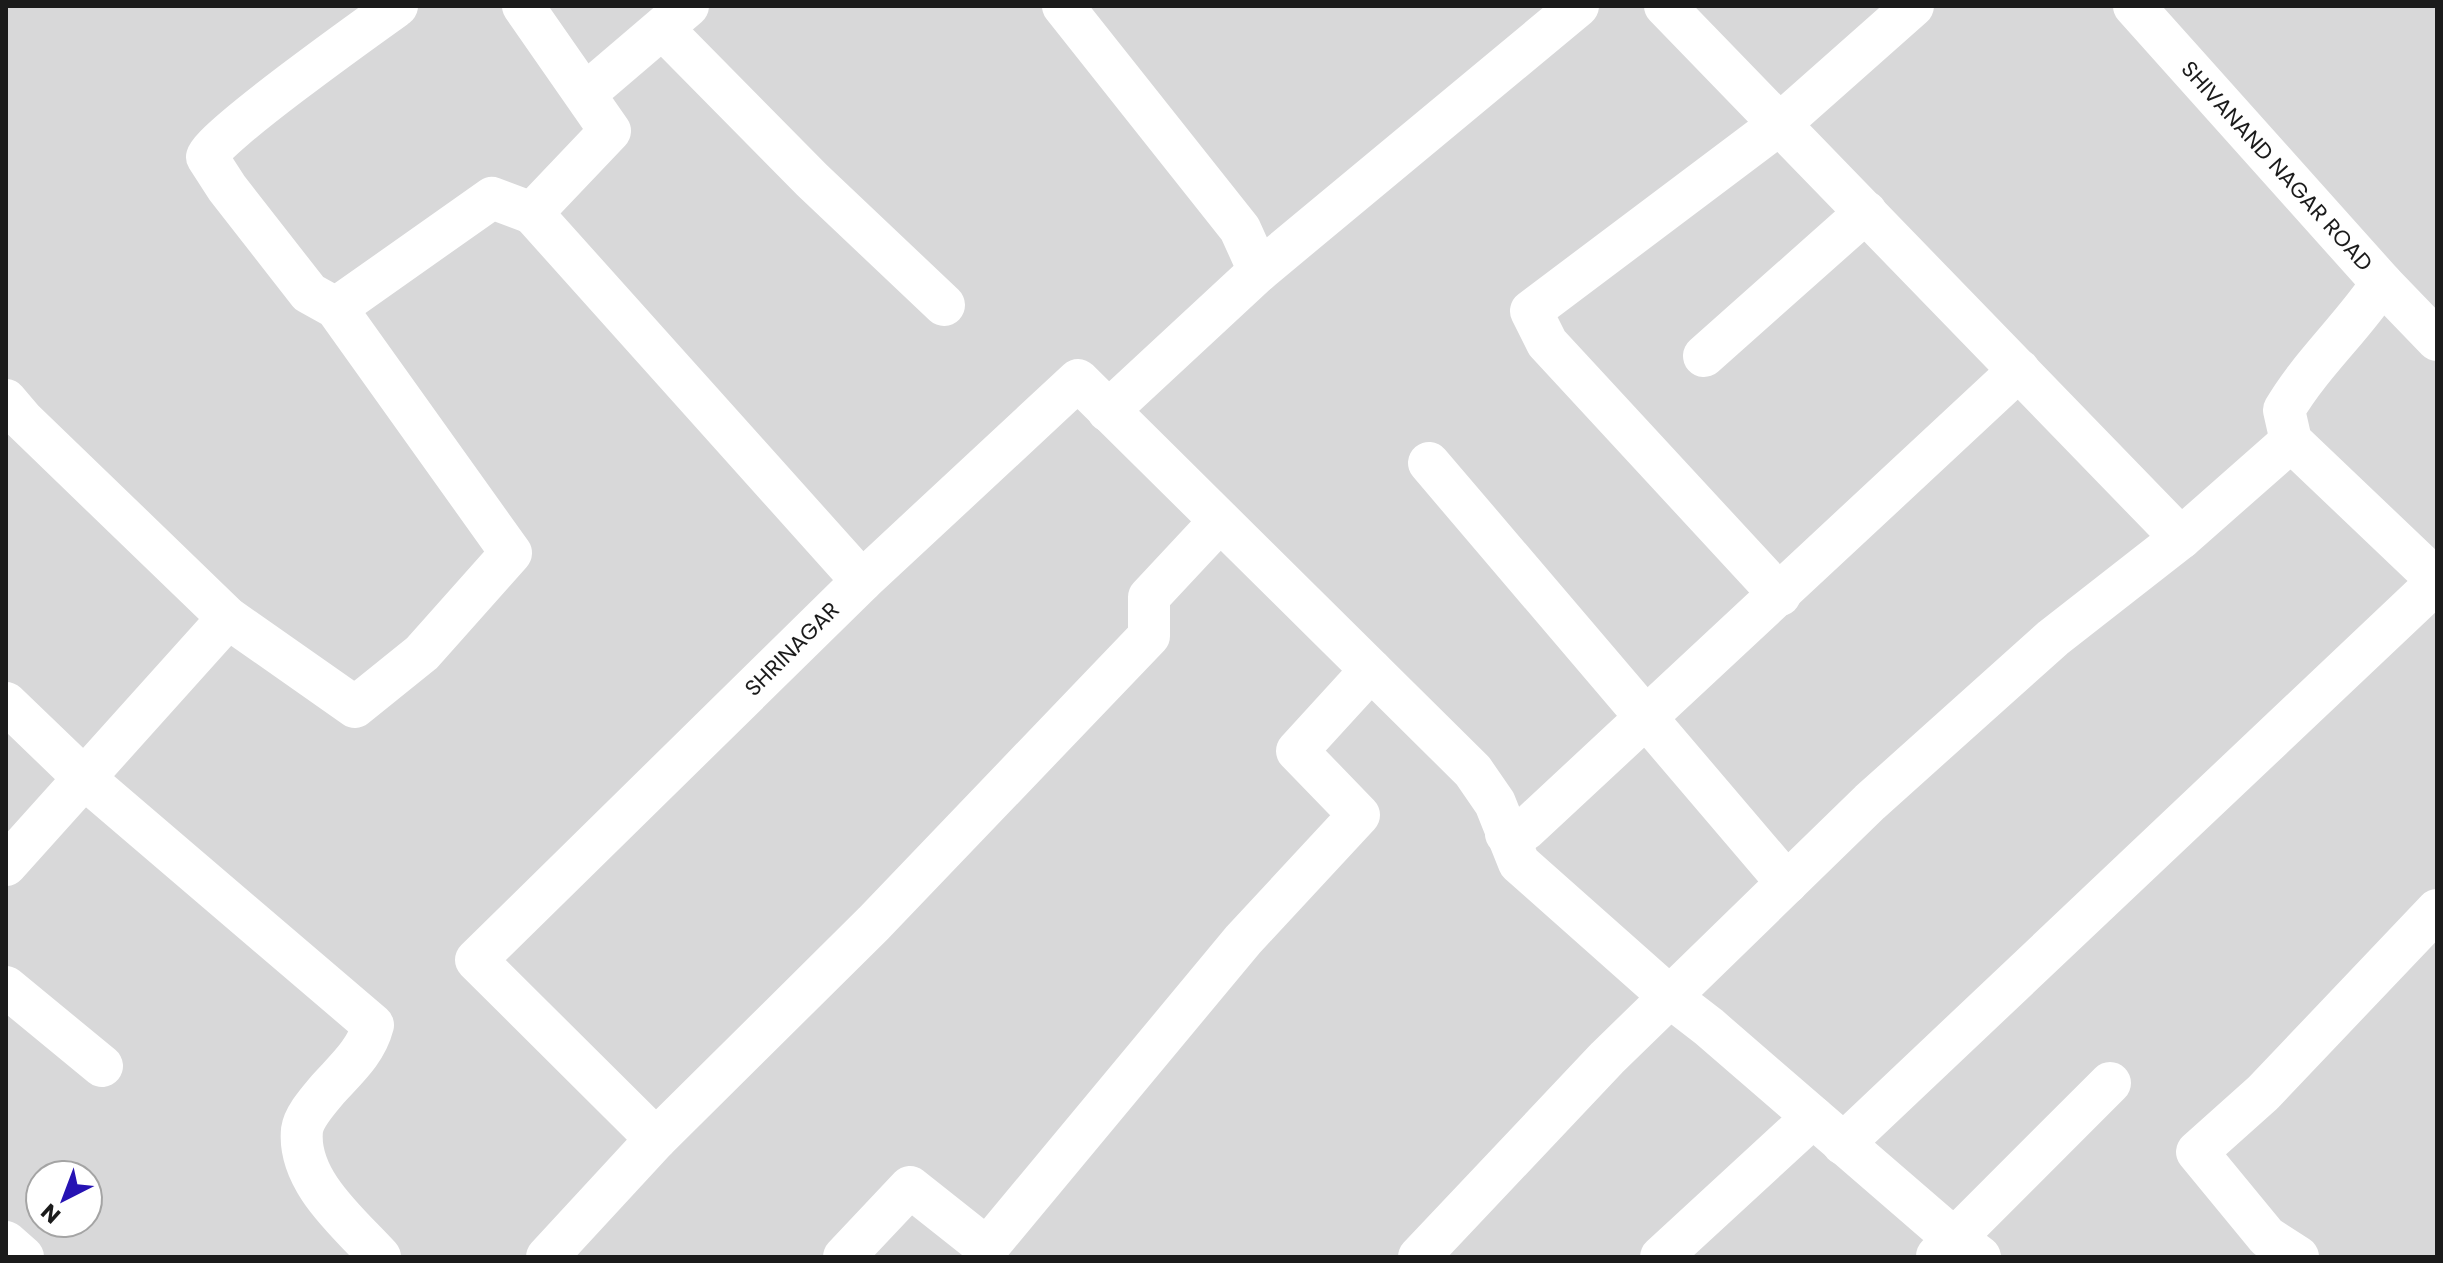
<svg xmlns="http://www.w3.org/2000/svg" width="2443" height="1263" font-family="Poppins,sans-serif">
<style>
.residential{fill:#d8d8d9;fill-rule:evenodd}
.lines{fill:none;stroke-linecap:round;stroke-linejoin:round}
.minor{stroke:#fff;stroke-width:42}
.labels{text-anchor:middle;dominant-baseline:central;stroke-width:6;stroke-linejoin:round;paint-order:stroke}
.street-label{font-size:22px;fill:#1b1b1b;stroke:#fff}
</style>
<rect width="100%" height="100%" fill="#eae2ec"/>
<path class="residential" d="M6,6H2437V1257H6ZM40,1175H88V1223H40Z"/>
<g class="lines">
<g class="minor">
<path d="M523,6L610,131L532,213L862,581L476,960L656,1139L547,1257"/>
<path d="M1063,6L1240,229L1259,271"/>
<path d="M1665,6L2181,538"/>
<path d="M2134,6L2382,283C2352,328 2311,364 2284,410L2291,441L2437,580"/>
<path d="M663,29L812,180L944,305"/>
<path d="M585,94L688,6"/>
<path d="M2382,283L2437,340"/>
<path d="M336,308L492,198L532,213"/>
<path d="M1704,356L1866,212"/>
<path d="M6,400L23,420L228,618L355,707L422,653L511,553L336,308L309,293L227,188L207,157C213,137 369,26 397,6"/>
<path d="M1108,411L1259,271L1578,6"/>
<path d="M1429,463L1787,883"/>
<path d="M862,581L1078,380L1473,771L1495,803L1519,863L1670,997L1709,1027L1938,1225L1980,1257"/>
<path d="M1780,595L1547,343L1531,311L1781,123L1913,6"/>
<path d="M6,703L84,778L373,1025C366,1052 346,1069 328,1089C319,1100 304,1116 302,1130C297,1181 349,1223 380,1257"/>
<path d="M1506,834L1525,830L2019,370"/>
<path d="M6,865L228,618"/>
<path d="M6,987L102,1066"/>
<path d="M656,1139L874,923L1149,636V597L1220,521"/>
<path d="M1843,1144L2437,582"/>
<path d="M6,1242L23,1257"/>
<path d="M1937,1256L2110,1083"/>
<path d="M844,1257L910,1187L987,1248L1243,940L1359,815L1297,751L1371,670"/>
<path d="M1419,1257L1607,1058L1870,802L2053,638L2181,538L2291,441"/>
<path d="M1661,1257L1813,1117"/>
<path d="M2298,1257L2267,1237L2197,1152L2263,1093L2437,910"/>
</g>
</g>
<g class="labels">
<g class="street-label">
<text transform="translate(2277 166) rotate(48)">SHIVANAND NAGAR ROAD</text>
<text transform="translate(792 649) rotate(-45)">SHRINAGAR</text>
</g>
</g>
<rect width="2443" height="1263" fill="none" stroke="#1b1b1b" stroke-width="16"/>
<g transform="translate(64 1199) rotate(222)"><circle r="38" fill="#ffffff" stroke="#a4a4a4" stroke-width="2"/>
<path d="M0-6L14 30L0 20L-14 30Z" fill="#2613b3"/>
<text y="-12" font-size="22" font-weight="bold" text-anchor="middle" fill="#1b1b1b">N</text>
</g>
</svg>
